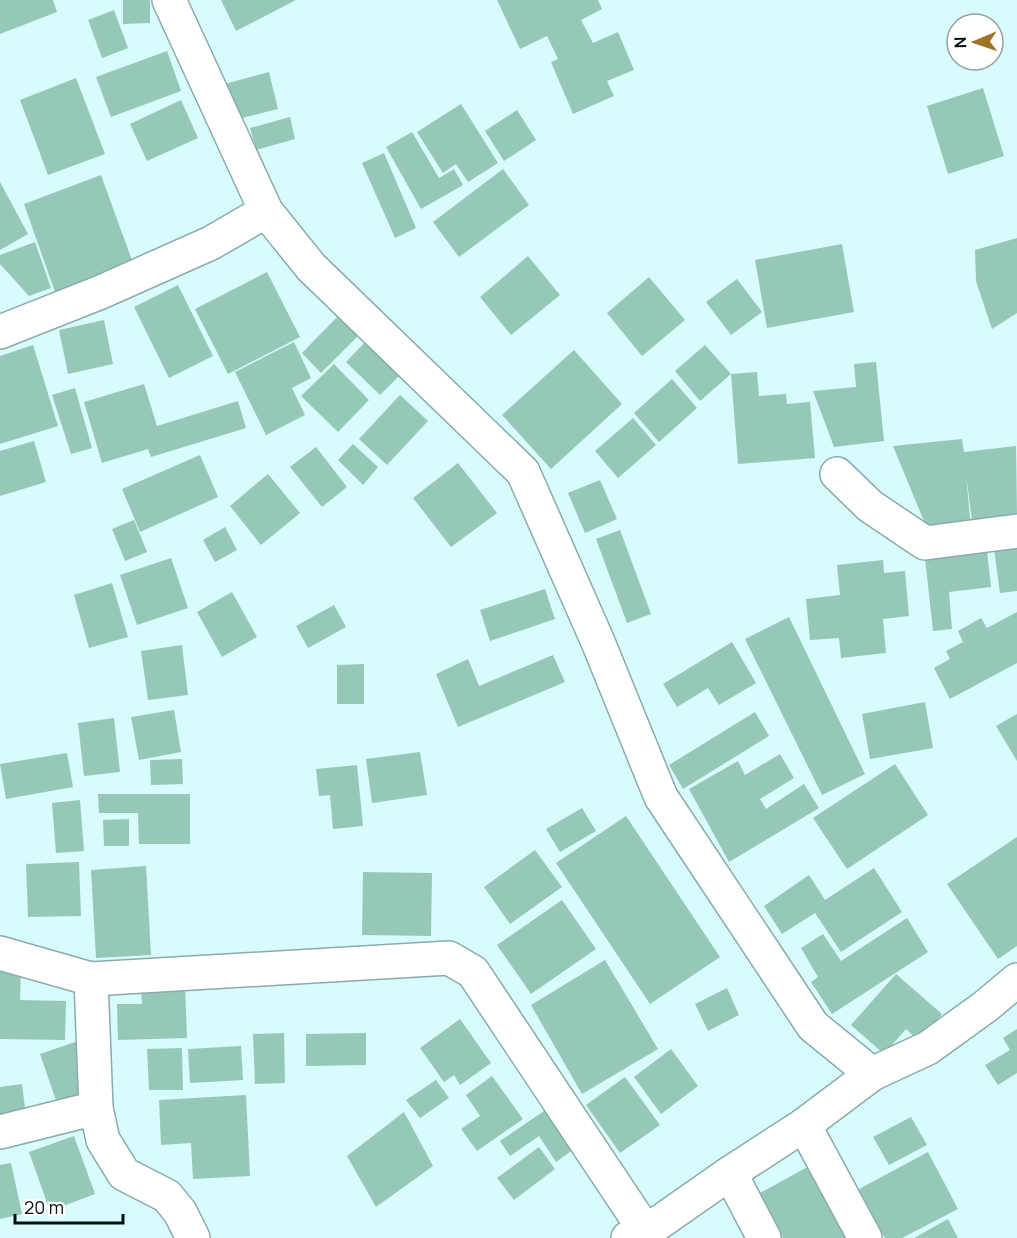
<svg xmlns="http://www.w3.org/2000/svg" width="1017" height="1238" font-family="Manrope,sans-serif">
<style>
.building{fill:#96c8b8}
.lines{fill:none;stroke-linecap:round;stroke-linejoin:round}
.minor-casing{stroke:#8aabac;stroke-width:36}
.minor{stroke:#fff;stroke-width:33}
</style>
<rect width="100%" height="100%" fill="#d8fbfb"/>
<g class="building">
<path d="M0,0H53L57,12L0,34Z"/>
<path d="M123,0H150V23L123,24Z"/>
<path d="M221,0H296L236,31Z"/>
<path d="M497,0H598L602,9L581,20L593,43L618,32L634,70L607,81L614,96L573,114L551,62L558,59L547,36L520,49Z"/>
<path d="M114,10L128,48L102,58L88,20Z"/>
<path d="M167,51L181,91L111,117L96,77Z"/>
<path d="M269,72L278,109L234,120L225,84Z"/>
<path d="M76,78L105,154L48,175L20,100Z"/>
<path d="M983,88L1004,156L948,174L927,106Z"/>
<path d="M181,100L198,138L147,161L130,124Z"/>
<path d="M461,104L498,163L468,182L456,164L443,173L417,132Z"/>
<path d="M517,110L536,140L504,161L485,131Z"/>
<path d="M290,117L295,139L256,150L250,128Z"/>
<path d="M412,132L439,178L454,169L463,185L421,209L386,147Z"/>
<path d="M384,153L416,228L395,238L362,163Z"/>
<path d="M503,169L529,205L459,257L433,222Z"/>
<path d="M101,175L133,263L55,292L24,204Z"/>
<path d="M0,182L28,234L0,250Z"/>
<path d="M1017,238V313L992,329L976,281L975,250Z"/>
<path d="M35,242L51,288L29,296L0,264V255Z"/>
<path d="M842,244L854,312L767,328L755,260Z"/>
<path d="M528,256L560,295L511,335L480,297Z"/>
<path d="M267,272L300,337L228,374L195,309Z"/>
<path d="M649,277L685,320L642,356L607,313Z"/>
<path d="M737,279L762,312L731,335L706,302Z"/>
<path d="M178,285L213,356L169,378L134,307Z"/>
<path d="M341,313L361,333L321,373L302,353Z"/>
<path d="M104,320L113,364L68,374L59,330Z"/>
<path d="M367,340L401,374L380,395L346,362Z"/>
<path d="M294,342L311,378L292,388L305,415L266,435L235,372Z"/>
<path d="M33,345L58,426L0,444V356Z"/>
<path d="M705,345L731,374L700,401L675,371Z"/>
<path d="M574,350L622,404L551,469L502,415Z"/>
<path d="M876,362L884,441L834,447L813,391L856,387L854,364Z"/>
<path d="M334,364L369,400L338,432L301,396Z"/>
<path d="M757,372L759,396L786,394L787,404L810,402L815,458L738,464L731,374Z"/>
<path d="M672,379L697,408L659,442L634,413Z"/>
<path d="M144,384L157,426L238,401L246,428L151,457L148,449L102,463L84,402Z"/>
<path d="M75,388L92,448L71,454L52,395Z"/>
<path d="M400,395L428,421L387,465L359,439Z"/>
<path d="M633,418L656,445L618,478L595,451Z"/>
<path d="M962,439L964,452L1016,446L1017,515L972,520L966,475L971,528L928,531L893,446Z"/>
<path d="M34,441L46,482L0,496V451Z"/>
<path d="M353,444L378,467L363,485L338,460Z"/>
<path d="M316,447L347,487L322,507L290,467Z"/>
<path d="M200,455L218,497L140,532L122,489Z"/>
<path d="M458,463L497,513L451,547L413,498Z"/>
<path d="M268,474L300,513L261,545L230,506Z"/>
<path d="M600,480L617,519L585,533L568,493Z"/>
<path d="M134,520L147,552L125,561L112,529Z"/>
<path d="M225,527L237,550L215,562L203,540Z"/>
<path d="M620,530L651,614L627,623L596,539Z"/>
<path d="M1017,545V591L1000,593L994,548Z"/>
<path d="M987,551L991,587L949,592L952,629L933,631L925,558Z"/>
<path d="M171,558L188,608L137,625L120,575Z"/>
<path d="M883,560L884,573L905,571L909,616L883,619L886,653L841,658L839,638L810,640L806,599L840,595L837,565Z"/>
<path d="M112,583L128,637L89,648L74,595Z"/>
<path d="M545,589L555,619L490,641L480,610Z"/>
<path d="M232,592L257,637L222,657L197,612Z"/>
<path d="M334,605L346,627L308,648L296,626Z"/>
<path d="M1017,612V663L950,699L934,668L950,659L946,651L963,642L958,631L981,618L987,628Z"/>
<path d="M789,617L865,774L822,795L745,639Z"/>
<path d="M732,642L756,683L719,705L708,688L677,707L663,684Z"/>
<path d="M182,645L188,695L148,700L141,651Z"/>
<path d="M553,655L565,682L458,727L436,674L468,659L479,686Z"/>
<path d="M364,664V704H337V665Z"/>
<path d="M925,702L933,748L870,759L862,714Z"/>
<path d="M174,710L181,752L139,760L131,717Z"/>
<path d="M755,712L769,736L683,789L669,765Z"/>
<path d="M1017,714V761L996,726Z"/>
<path d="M114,718L120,772L84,776L78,723Z"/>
<path d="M420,752L427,795L372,803L366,759Z"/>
<path d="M67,753L73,787L6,799L0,764Z"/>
<path d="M780,754L794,778L760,799L766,809L804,784L819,808L729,862L689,789L738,761L745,775Z"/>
<path d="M182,759L183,784L151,785L150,760Z"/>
<path d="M895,764L928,815L847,869L813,818Z"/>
<path d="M357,765L363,826L333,829L330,795L319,796L316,769Z"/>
<path d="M98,794H190V844H139L138,813H99Z"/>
<path d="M80,800L84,851L56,853L52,803Z"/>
<path d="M582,808L596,831L560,852L546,829Z"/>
<path d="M626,816L720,957L650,1004L556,863Z"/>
<path d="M129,819V846H104L103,820Z"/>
<path d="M1017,837V946L998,959L947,884Z"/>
<path d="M535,850L562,887L510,924L484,887Z"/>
<path d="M79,862L81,916L28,917L26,864Z"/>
<path d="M146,866L151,955L96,958L91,870Z"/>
<path d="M874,868L902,912L841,952L815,913L782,934L764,906L809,875L825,900Z"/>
<path d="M363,872L432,873L431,936L362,935Z"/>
<path d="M562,900L596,949L531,994L497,945Z"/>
<path d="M907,918L928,952L832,1014L811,982L818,977L801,948L823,934L841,961Z"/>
<path d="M605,960L658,1049L582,1094L531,1005Z"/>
<path d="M0,968H21L20,1000L66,1001L65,1040L0,1039Z"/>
<path d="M896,974L942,1014L919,1041L906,1029L884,1054L851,1025Z"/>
<path d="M185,986L187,1038L118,1040L117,1004H142L141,987Z"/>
<path d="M727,988L739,1015L708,1031L695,1004Z"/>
<path d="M460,1019L491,1063L460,1085L454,1075L444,1082L420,1048Z"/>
<path d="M1017,1029V1073L998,1085L985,1065L1010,1050L1003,1038Z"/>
<path d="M284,1033L285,1083L255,1084L253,1034Z"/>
<path d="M366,1033V1065L306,1066V1034Z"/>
<path d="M78,1041L92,1095L58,1106L40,1054Z"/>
<path d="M241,1046L243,1080L190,1083L188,1049Z"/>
<path d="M182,1048L183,1090H149L147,1049Z"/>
<path d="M671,1049L698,1086L661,1114L634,1077Z"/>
<path d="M492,1076L523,1119L477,1151L461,1129L480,1116L466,1095Z"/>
<path d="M625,1077L660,1125L620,1153L586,1105Z"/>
<path d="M436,1080L449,1098L420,1118L406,1100Z"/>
<path d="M22,1084L26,1116L0,1120V1087Z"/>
<path d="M246,1095L250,1176L193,1179L191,1143L161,1145L159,1100Z"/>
<path d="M547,1109L574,1149L556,1162L539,1136L510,1156L500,1141Z"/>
<path d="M404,1112L433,1166L376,1207L347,1156Z"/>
<path d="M911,1117L927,1145L889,1165L873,1137Z"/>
<path d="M74,1136L95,1194L50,1211L29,1152Z"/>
<path d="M539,1147L555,1169L514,1200L497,1178Z"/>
<path d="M928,1152L958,1209L902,1238H885L859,1189Z"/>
<path d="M11,1163L22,1214L0,1219V1165Z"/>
<path d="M811,1165L850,1238H783L760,1193Z"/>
<path d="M948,1219L958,1238H914Z"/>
</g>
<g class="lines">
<defs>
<g id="minor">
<path d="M169,0L266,211L311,267L523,472L598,642L661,797L813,1026L872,1074L928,1048L986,1006L1017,980"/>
<path d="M0,332L101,292L211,243L266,211"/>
<path d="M837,474L870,506L925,543L1017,531"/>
<path d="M0,953L91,979L449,958L473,972L650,1238"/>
<path d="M91,979L96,1108L103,1140L124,1174L167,1196L180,1212L193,1238"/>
<path d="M804,1125L865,1238"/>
<path d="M0,1132L96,1108"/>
<path d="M730,1173L764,1238"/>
<path d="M628,1238L647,1231L730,1173L804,1125L872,1074"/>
</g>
</defs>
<use href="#minor" class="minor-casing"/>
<use href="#minor" class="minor"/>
</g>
<g transform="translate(975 42) rotate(268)"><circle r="28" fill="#ffffff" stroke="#9a9f9f" stroke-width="1.5"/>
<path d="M0-4.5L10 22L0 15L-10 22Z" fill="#9e7524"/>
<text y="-9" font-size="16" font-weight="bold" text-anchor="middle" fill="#030e0e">N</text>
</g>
<path d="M15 1214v9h108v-9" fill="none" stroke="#030e0e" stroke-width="3"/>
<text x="24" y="1214" font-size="18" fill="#030e0e" stroke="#ffffff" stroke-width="4.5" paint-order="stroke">20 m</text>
</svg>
